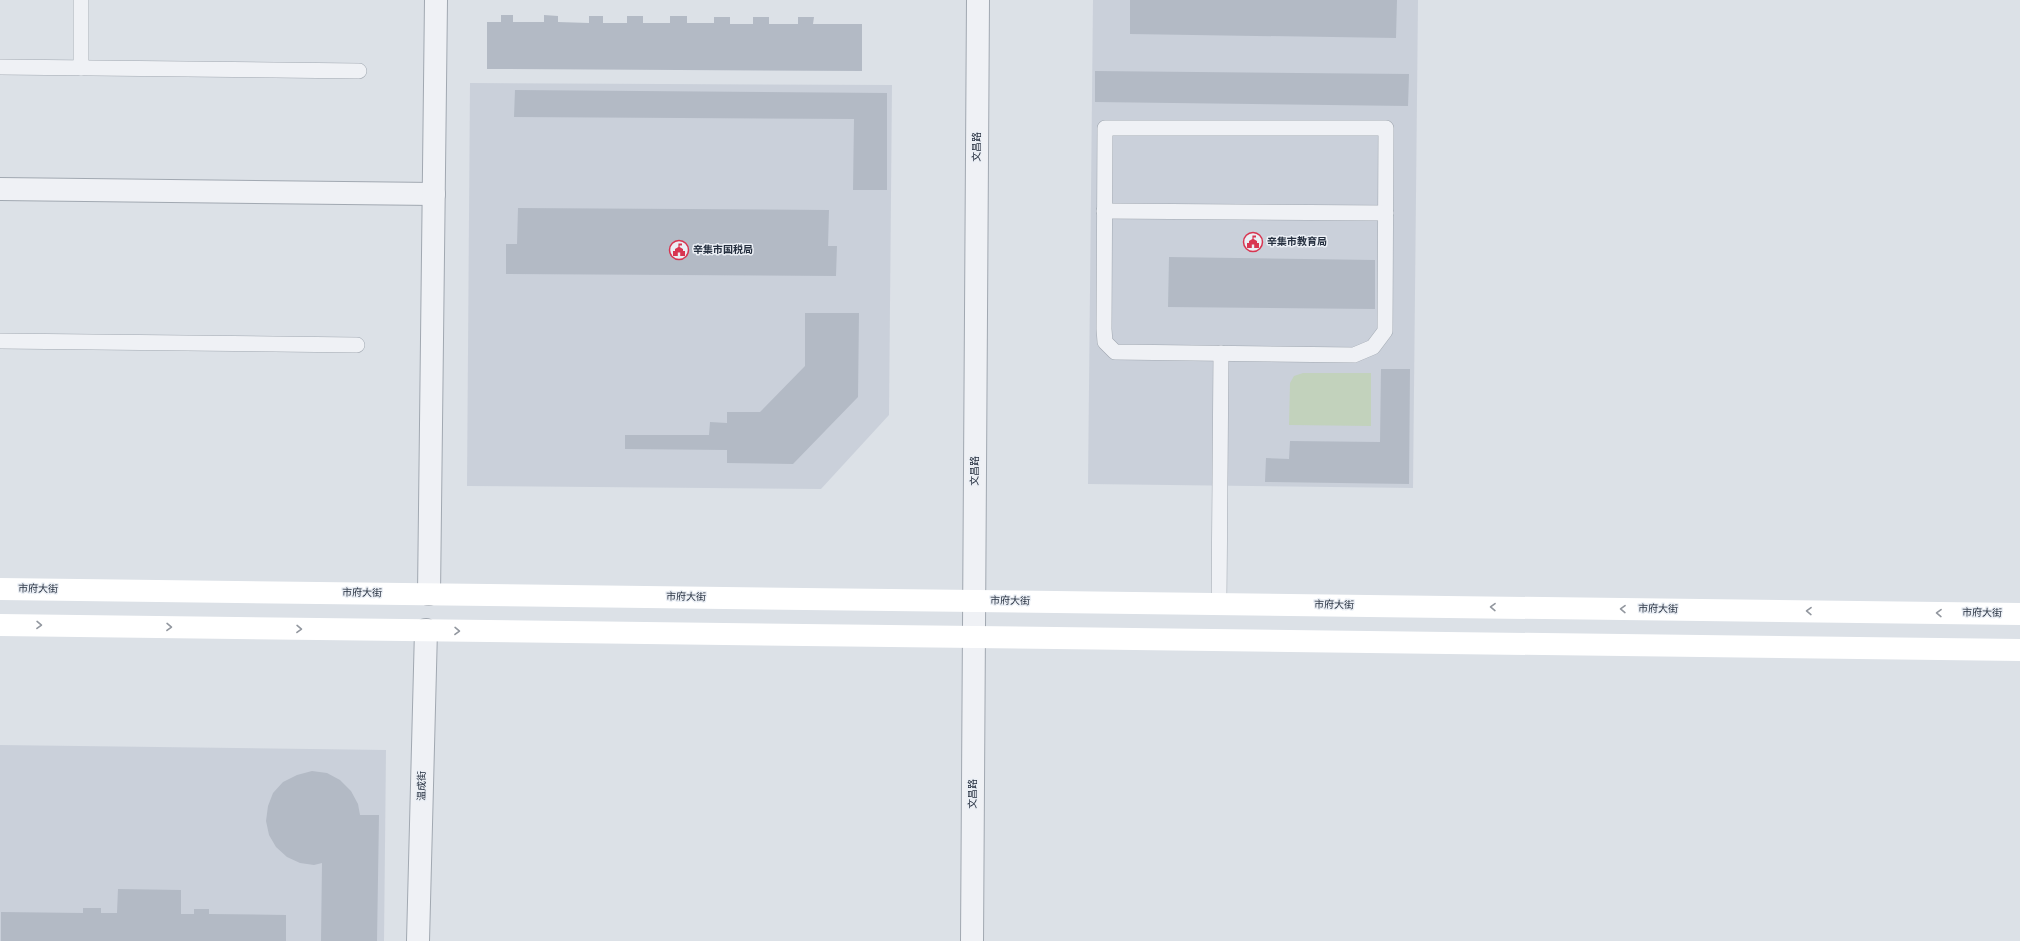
<svg xmlns="http://www.w3.org/2000/svg" width="2020" height="941" font-family="'Varela Round','Noto Sans SC',sans-serif">
<style>
.built{fill:#cad0da}
.green{fill:#c2d2bc}
.building{fill:#b3bac5}
.lines{fill:none;stroke-linecap:round;stroke-linejoin:round}
.service-casing{stroke:#a1a8b1;stroke-width:16}
.minor-casing{stroke:#a1a8b1;stroke-width:24}
.tertiary-casing{stroke:#a1a8b1;stroke-width:24}
.service{stroke:#eff1f5;stroke-width:15}
.minor{stroke:#eff1f5;stroke-width:22}
.tertiary{stroke:#eff1f5;stroke-width:22}
.secondary{stroke:#fff;stroke-width:22}
.oneway{stroke:#92979f}
.labels{text-anchor:middle;dominant-baseline:central;stroke-width:3;stroke-linejoin:round;paint-order:stroke}
.street-label{font-size:10px;fill:#252f3f;stroke:#ebeff5}
.poi-label{font-size:10px;font-weight:bold;fill:#252f3f;stroke:#ebeff5;text-anchor:start}
</style>
<rect width="100%" height="100%" fill="#dce1e7"/>
<g class="built">
<path d="M1093,0H1418L1413,488L1088,484Z"/>
<path d="M470,83L892,85L889,415L821,489L467,486Z"/>
<path d="M0,745L386,750L384,941H0Z"/>
</g>
<path class="green" d="M1303,373H1371V426L1289,425L1290,383L1294,376Z"/>
<g class="building">
<path d="M1130,0H1397L1396,38L1130,34Z"/>
<path d="M501,15H513V22H544V15L558,16V22L589,23V16H603V23H627V16H643V23H670V16H687V23H714V17H730V24H753V17H769V24H798V17H814L813,24H862V71L487,69V22H501Z"/>
<path d="M1095,71L1409,74L1408,106L1095,102Z"/>
<path d="M515,90L887,93V190H853L854,119L514,117Z"/>
<path d="M518,208L829,210L828,246H837L836,276L506,274V244H517Z"/>
<path d="M1169,257L1375,260V309L1168,307Z"/>
<path d="M805,313H859L858,397L793,464L727,463V450L625,449V435H709L710,422L727,423V412H760L805,366Z"/>
<path d="M1381,369H1410L1409,484L1265,482L1266,458L1289,459L1290,441L1380,442Z"/>
<path d="M312,771L327,773L340,780L351,791L358,804L360,815H379L377,941H321L322,863L314,865L300,863L287,857L276,847L269,835L266,821L268,806L273,793L283,782L297,775Z"/>
<path d="M118,889L181,890V914H194V909H209V914L286,915V941H1V912L83,913V908H101V913H117Z"/>
</g>
<g class="lines">
<defs>
<g id="service">
<path d="M81,0V68"/>
<path d="M0,67L359,71"/>
<path d="M1105,128H1386L1385,331L1373,347L1354,355L1115,352L1105,342L1104,329Z"/>
<path d="M1104,211L1386,213"/>
<path d="M0,341L357,345"/>
<path d="M1219,604L1221,353"/>
</g>
<g id="minor">
<path d="M0,189L434,194"/>
<path d="M429,594L436,0"/>
<path d="M418,941L426,630"/>
</g>
<path id="tertiary" d="M972,941L978,0"/>
</defs>
<use href="#service" class="service-casing"/>
<use href="#minor" class="minor-casing"/>
<use href="#tertiary" class="tertiary-casing"/>
<use href="#service" class="service"/>
<use href="#minor" class="minor"/>
<use href="#tertiary" class="tertiary"/>
<g class="secondary">
<path d="M0,589L2020,614"/>
<path d="M0,625L2020,650"/>
</g>
</g>
<defs><path id="oneway-chevron" d="M-2-3.5L2.5 0L-2 3.5" fill="none" stroke-width="1.6" stroke-linecap="round" stroke-linejoin="round"/></defs>
<g class="oneway">
<use href="#oneway-chevron" transform="translate(1493 607) rotate(-179)"/>
<use href="#oneway-chevron" transform="translate(1623 609) rotate(-179)"/>
<use href="#oneway-chevron" transform="translate(1809 611) rotate(-179)"/>
<use href="#oneway-chevron" transform="translate(1939 613) rotate(-179)"/>
<use href="#oneway-chevron" transform="translate(39 625) rotate(1)"/>
<use href="#oneway-chevron" transform="translate(169 627) rotate(1)"/>
<use href="#oneway-chevron" transform="translate(299 629) rotate(1)"/>
<use href="#oneway-chevron" transform="translate(457 631) rotate(1)"/>
</g>
<defs>
<symbol id="civic-ring" viewBox="-11 -11 22 22"><circle r="9.5" fill="#ebeff5" stroke="#d83551" stroke-width="1.5"/><path d="M-.6-6.5H3V-4.5H.6V-3L4-1V1h2V6H-6V1h2V-1L-.6-3ZM-1.2 2.5V6h2.4V2.5Z" fill="#d83551"/></symbol>
</defs>
<g fill-rule="evenodd">
<use href="#civic-ring" x="1242" y="231" width="22" height="22"/>
<use href="#civic-ring" x="668" y="239" width="22" height="22"/>
</g>
<g class="labels">
<g class="street-label">
<text transform="translate(977 147) rotate(-90)">文昌路</text>
<text transform="translate(975 471) rotate(-90)">文昌路</text>
<text transform="translate(38 589) rotate(1)">市府大街</text>
<text transform="translate(362 593) rotate(1)">市府大街</text>
<text transform="translate(686 597) rotate(1)">市府大街</text>
<text transform="translate(1010 601) rotate(1)">市府大街</text>
<text transform="translate(1334 605) rotate(1)">市府大街</text>
<text transform="translate(1658 609) rotate(1)">市府大街</text>
<text transform="translate(1982 613) rotate(1)">市府大街</text>
<text transform="translate(422 786) rotate(-89)">温成街</text>
<text transform="translate(973 794) rotate(-90)">文昌路</text>
</g>
<g class="poi-label">
<text x="1267" y="242">辛集市教育局</text>
<text x="693" y="250">辛集市国税局</text>
</g>
</g>
</svg>
